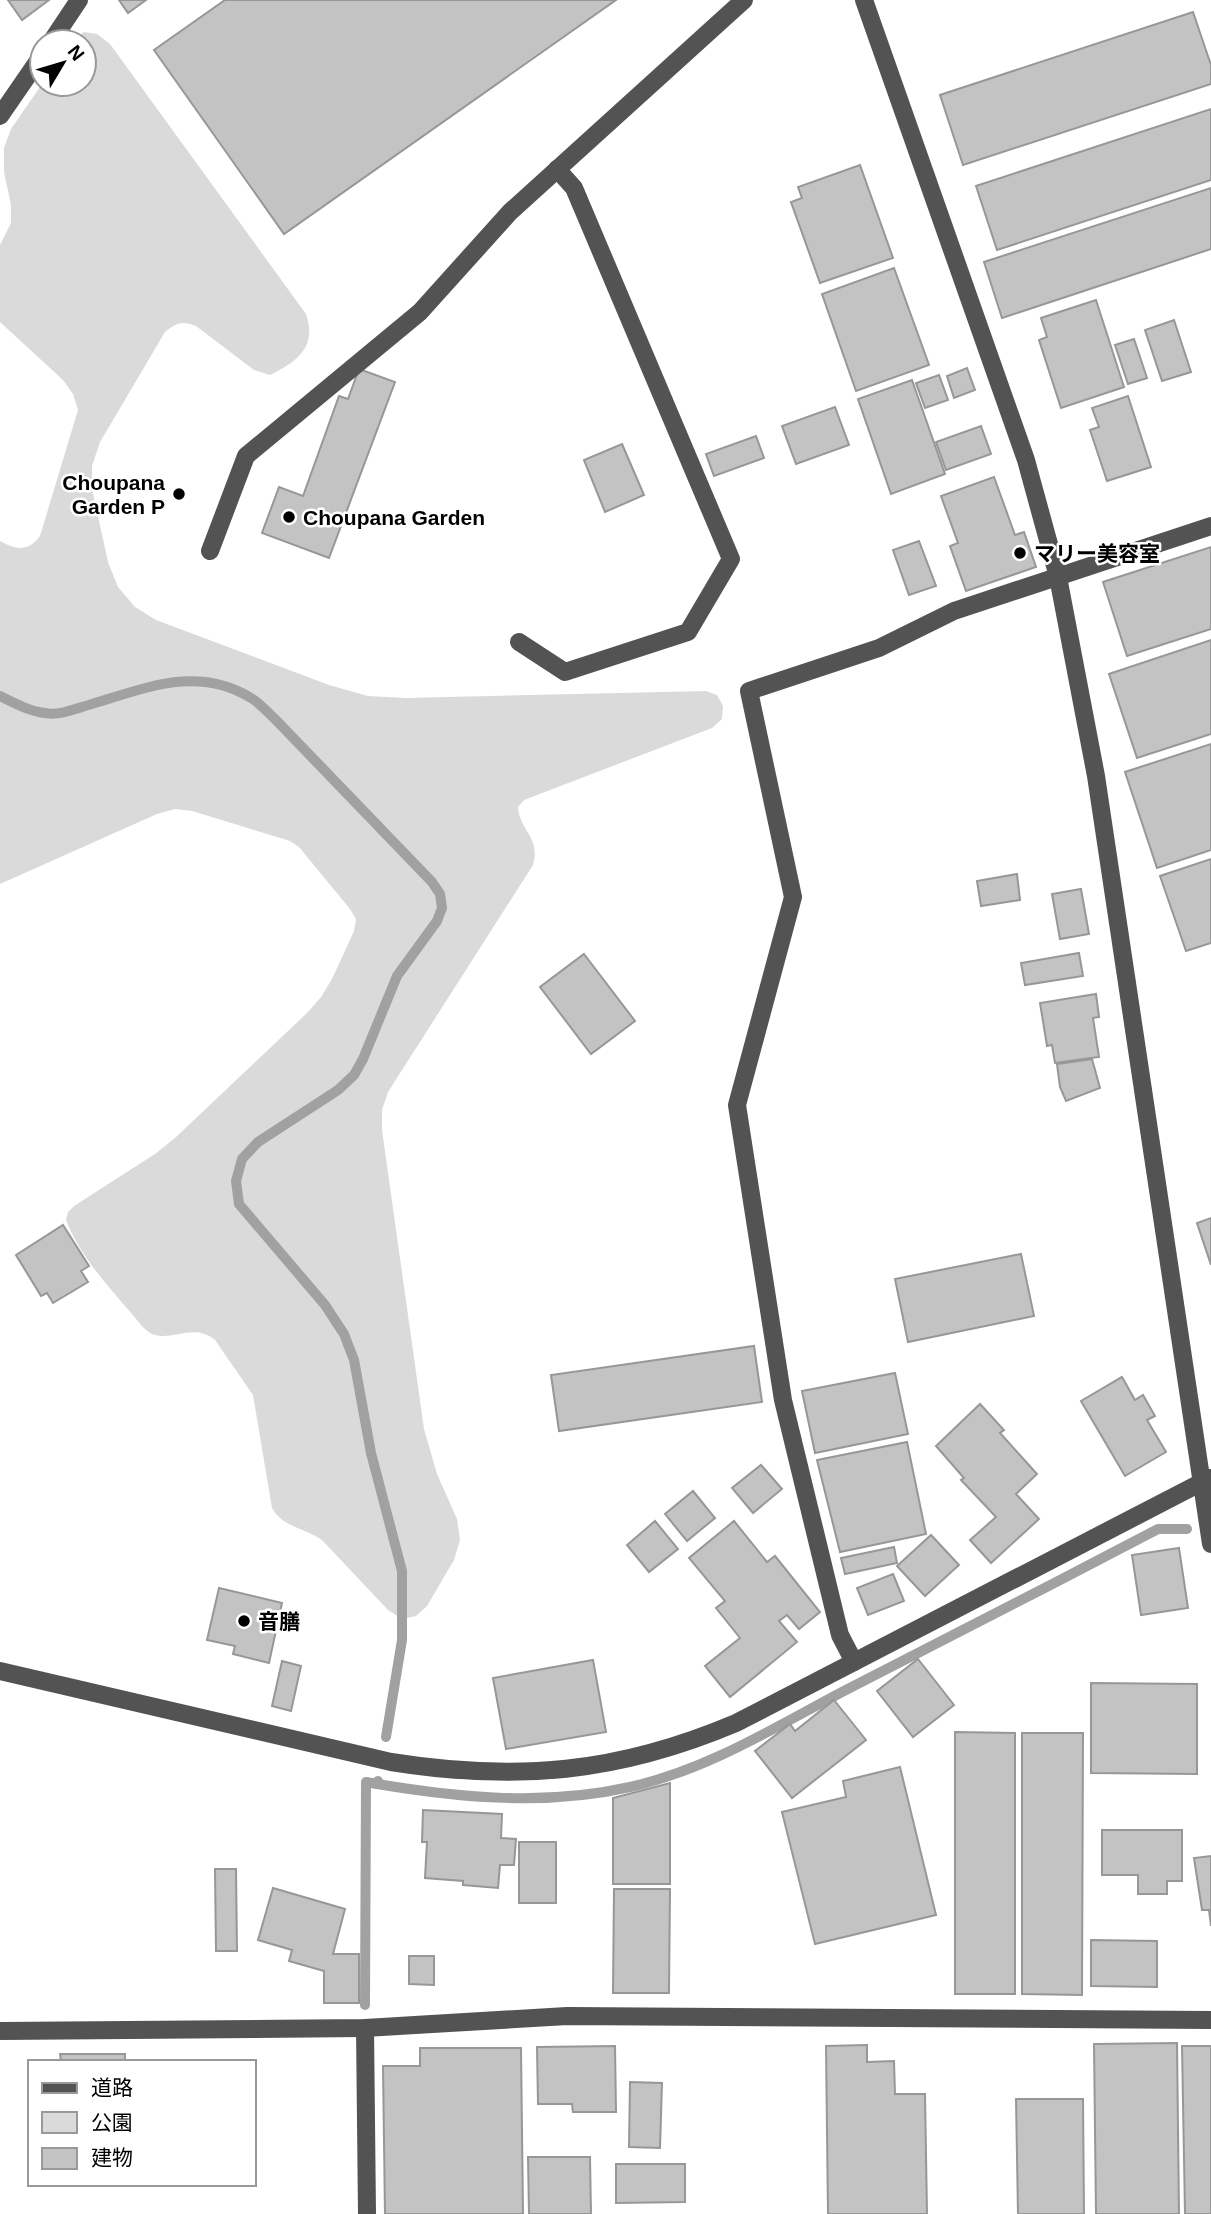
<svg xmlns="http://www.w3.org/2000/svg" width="1211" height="2214" font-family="Helvetica,'Noto Sans JP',sans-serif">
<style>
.green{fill:#dadada}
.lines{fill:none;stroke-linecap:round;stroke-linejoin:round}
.stream{stroke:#a1a1a1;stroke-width:10}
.building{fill:#c3c3c3;stroke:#979797;stroke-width:2}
.minor{stroke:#535353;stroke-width:18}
.poi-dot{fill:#000;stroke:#fff;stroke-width:2.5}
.labels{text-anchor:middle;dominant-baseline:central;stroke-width:5;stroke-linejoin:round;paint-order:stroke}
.poi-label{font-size:21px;font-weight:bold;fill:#000;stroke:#fff;text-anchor:start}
</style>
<rect width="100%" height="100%" fill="#fff"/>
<path class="green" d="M84,32L97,34L110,44L306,314C317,347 298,361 270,375L254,370L196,326C182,320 176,323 165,332L100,442L92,466V489L108,562L118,587L135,607L156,620L329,685L368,696L406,698L706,691L717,695L723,706L722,719L712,728L524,800L518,807C520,832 541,837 533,865L388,1092L382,1110V1130L424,1429L437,1474L457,1519L460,1540L454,1560L427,1606L416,1616L402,1619L388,1610L322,1540C305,1528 282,1527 272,1508L253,1395L215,1340C194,1322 172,1342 152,1334C144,1330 138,1321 132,1314C108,1286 80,1256 66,1220L68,1212L74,1206L155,1154L175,1138L307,1013L321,997L332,979L354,931L356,919L350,909L299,847L290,841L192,811L175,809L157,814L0,884V541C16,550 28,552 40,536L78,410L73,394L63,380L0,322V245L11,223V205L4,172V148L11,129L42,84H84V42H71Z"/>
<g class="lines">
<g class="stream">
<path d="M0,696C14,703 29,711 45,713C59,716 78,708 92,704C146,688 198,665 251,698C260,703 267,712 275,719L432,882L440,894L442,908L437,921L397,976L363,1059L354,1075L338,1090L258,1142L242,1159L236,1181L239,1204L325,1305L344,1334L354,1360L371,1453L402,1571V1640L386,1737"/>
<path d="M378,1781L377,1784C461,1798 546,1806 630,1787C706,1770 774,1728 842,1692C948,1638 1053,1584 1158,1529H1187"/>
<path d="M365,2005L366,1782L377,1784"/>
</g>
</g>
<g class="building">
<path d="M8,0H49L22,20Z"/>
<path d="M119,0H146L128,13Z"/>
<path d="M225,0H616L284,234L154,50Z"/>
<path d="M1193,12L1211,65V84L963,165L940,95Z"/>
<path d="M1211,109V180L997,250L976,186Z"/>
<path d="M860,165L893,258L820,283L791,202L802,198L798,187Z"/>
<path d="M1211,188V249L1002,318L984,262Z"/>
<path d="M894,268L929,365L856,391L822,294Z"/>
<path d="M1096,300L1124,387L1061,408L1039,340L1047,337L1041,318Z"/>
<path d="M1174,320L1191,372L1162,381L1145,330Z"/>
<path d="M1134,339L1147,378L1128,384L1115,345Z"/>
<path d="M967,368L975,390L954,398L947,376Z"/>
<path d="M359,369L395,382L329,558L262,533L279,487L303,496L339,396L348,399Z"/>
<path d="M939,375L948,400L925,408L916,383Z"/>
<path d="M912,380L945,474L891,494L858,399Z"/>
<path d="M1128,396L1151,467L1107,481L1090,430L1099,427L1092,408Z"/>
<path d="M835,407L849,445L796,464L782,426Z"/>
<path d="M981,426L991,454L946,470L936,442Z"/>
<path d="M756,436L764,458L714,476L706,454Z"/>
<path d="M622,444L644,495L605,512L584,460Z"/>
<path d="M994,477L1015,535L1024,532L1036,567L966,591L950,546L958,543L941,496Z"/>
<path d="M919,541L936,586L909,595L893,550Z"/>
<path d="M1211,547V629L1127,656L1103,582Z"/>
<path d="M1211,640V734L1137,758L1109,674Z"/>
<path d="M1211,744V850L1157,868L1125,772Z"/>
<path d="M1211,859V943L1186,951L1160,876Z"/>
<path d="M1017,874L1020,900L981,906L977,881Z"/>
<path d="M1081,889L1089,934L1060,939L1052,894Z"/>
<path d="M1079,953L1083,976L1025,985L1021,963Z"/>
<path d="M584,954L635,1021L591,1054L540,987Z"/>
<path d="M1096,994L1099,1017L1093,1018L1099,1057L1055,1063L1052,1045L1047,1046L1040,1003Z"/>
<path d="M1092,1059L1100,1088L1066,1101L1060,1087L1057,1064Z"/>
<path d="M1211,1218V1265L1197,1223Z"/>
<path d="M63,1225L89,1266L81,1271L88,1282L53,1303L47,1293L41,1296L16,1255Z"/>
<path d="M1021,1254L1034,1316L908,1342L895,1279Z"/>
<path d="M754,1346L762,1402L559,1431L551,1375Z"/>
<path d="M895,1373L908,1434L815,1453L802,1391Z"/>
<path d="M1122,1377L1135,1400L1143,1395L1155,1416L1147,1420L1166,1452L1125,1476L1081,1401Z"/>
<path d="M980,1404L1004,1430L1000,1433L1037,1474L1016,1494L1039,1519L991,1563L970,1540L996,1517L961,1480L964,1478L936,1446Z"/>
<path d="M907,1442L926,1534L840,1552L817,1460Z"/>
<path d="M761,1465L782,1489L753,1513L732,1488Z"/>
<path d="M693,1491L715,1518L687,1541L665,1514Z"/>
<path d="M655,1521L678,1549L649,1572L627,1545Z"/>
<path d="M734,1521L767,1562L775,1556L820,1612L799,1629L787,1615L779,1621L797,1642L730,1697L705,1666L740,1638L716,1608L725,1601L689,1558Z"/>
<path d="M931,1535L959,1565L925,1596L897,1566Z"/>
<path d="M894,1547L897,1563L845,1574L841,1558Z"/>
<path d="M1179,1548L1188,1608L1141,1615L1132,1555Z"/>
<path d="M893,1574L904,1601L868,1615L857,1588Z"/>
<path d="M219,1588L282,1603L269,1663L233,1654L235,1646L207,1640Z"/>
<path d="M918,1659L954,1705L913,1737L877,1691Z"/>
<path d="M593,1660L606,1732L506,1749L493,1678Z"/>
<path d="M282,1661L301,1666L291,1711L272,1706Z"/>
<path d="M1091,1683L1197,1684V1774L1091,1773Z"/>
<path d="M834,1700L866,1740L792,1798L755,1751L790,1724L795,1731Z"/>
<path d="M955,1732L1015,1733V1994H955Z"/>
<path d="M1022,1733H1083L1082,1995L1022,1994Z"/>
<path d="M900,1767L936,1915L815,1944L782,1812L846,1797L843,1781Z"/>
<path d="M670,1783V1884H613V1798Z"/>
<path d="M423,1810L502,1814L501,1838L516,1839L514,1865H500L498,1888L463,1885V1881L425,1878L427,1842H422Z"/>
<path d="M1102,1830H1182V1881H1167V1894H1138V1875H1102Z"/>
<rect x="519" y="1842" width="37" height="61"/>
<path d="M1211,1856V1926L1209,1910H1202L1194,1858Z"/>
<path d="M215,1869H236L237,1951H216Z"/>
<path d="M273,1888L345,1909L333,1954H359V2003H324V1971L289,1961L292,1950L258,1940Z"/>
<path d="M614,1889H670L669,1993H613Z"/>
<path d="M1091,1940L1157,1941V1987L1091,1986Z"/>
<path d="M409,1956H434V1985L409,1984Z"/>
<path d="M1177,2043L1179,2214H1096L1094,2044Z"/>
<path d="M867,2045V2062L894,2061L895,2094H925L927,2214H828L826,2046Z"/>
<path d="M615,2046L616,2112H573L572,2104H538L537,2047Z"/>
<path d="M1182,2046H1211V2214H1185Z"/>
<path d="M420,2048H521L523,2214H385L383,2066H420Z"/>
<path d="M60,2054H125V2062H61Z"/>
<path d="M630,2082L662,2083L660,2148L629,2147Z"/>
<path d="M1016,2099H1083L1084,2214H1018Z"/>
<path d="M528,2157H590L591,2214H529Z"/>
<path d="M616,2164H685V2202L616,2203Z"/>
</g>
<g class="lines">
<g class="minor">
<path d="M864,0L1026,460L1058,577L1096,776L1211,1544"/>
<path d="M51,42L79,0"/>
<path d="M0,116L42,55"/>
<path d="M210,551L246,456L420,312L510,212L744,0"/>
<path d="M519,642L565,672L688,632L731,559L574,188L557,169"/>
<path d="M854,1662L840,1635L783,1400L737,1105L793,897L749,691L879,648L954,611L1211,526"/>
<path d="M0,1671L391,1762C516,1782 618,1773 736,1723L1210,1478"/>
<path d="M365,2028L367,2214"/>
<path d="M0,2031L365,2028L567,2016L1211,2020"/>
</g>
</g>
<g class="poi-dot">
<circle cx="179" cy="494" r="7"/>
<circle cx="289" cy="517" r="7"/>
<circle cx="1020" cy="553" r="7"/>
<circle cx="244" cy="1621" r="7"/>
</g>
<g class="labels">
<g class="poi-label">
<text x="165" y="482" text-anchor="end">Choupana<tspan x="165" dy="24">Garden P</tspan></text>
<text x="303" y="517">Choupana Garden</text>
<text x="1034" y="553">マリー美容室</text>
<text x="258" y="1621">音膳</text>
</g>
</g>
<rect x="28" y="2060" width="228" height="126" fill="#ffffff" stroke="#999999" stroke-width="2"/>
<rect x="42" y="2083" width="35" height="10" fill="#535353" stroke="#999999" stroke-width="2"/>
<text x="91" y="2095" font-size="21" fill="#000000">道路</text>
<rect x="42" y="2112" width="35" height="21" fill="#dadada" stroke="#999999" stroke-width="2"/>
<text x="91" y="2130" font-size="21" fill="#000000">公園</text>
<rect x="42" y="2148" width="35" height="21" fill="#c3c3c3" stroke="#999999" stroke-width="2"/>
<text x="91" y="2165" font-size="21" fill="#000000">建物</text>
<g transform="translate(63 63) rotate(52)"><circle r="33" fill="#ffffff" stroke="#999999" stroke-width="2"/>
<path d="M0-5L12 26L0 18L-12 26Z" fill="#000000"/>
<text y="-10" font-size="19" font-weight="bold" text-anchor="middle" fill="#000000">N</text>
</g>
</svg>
